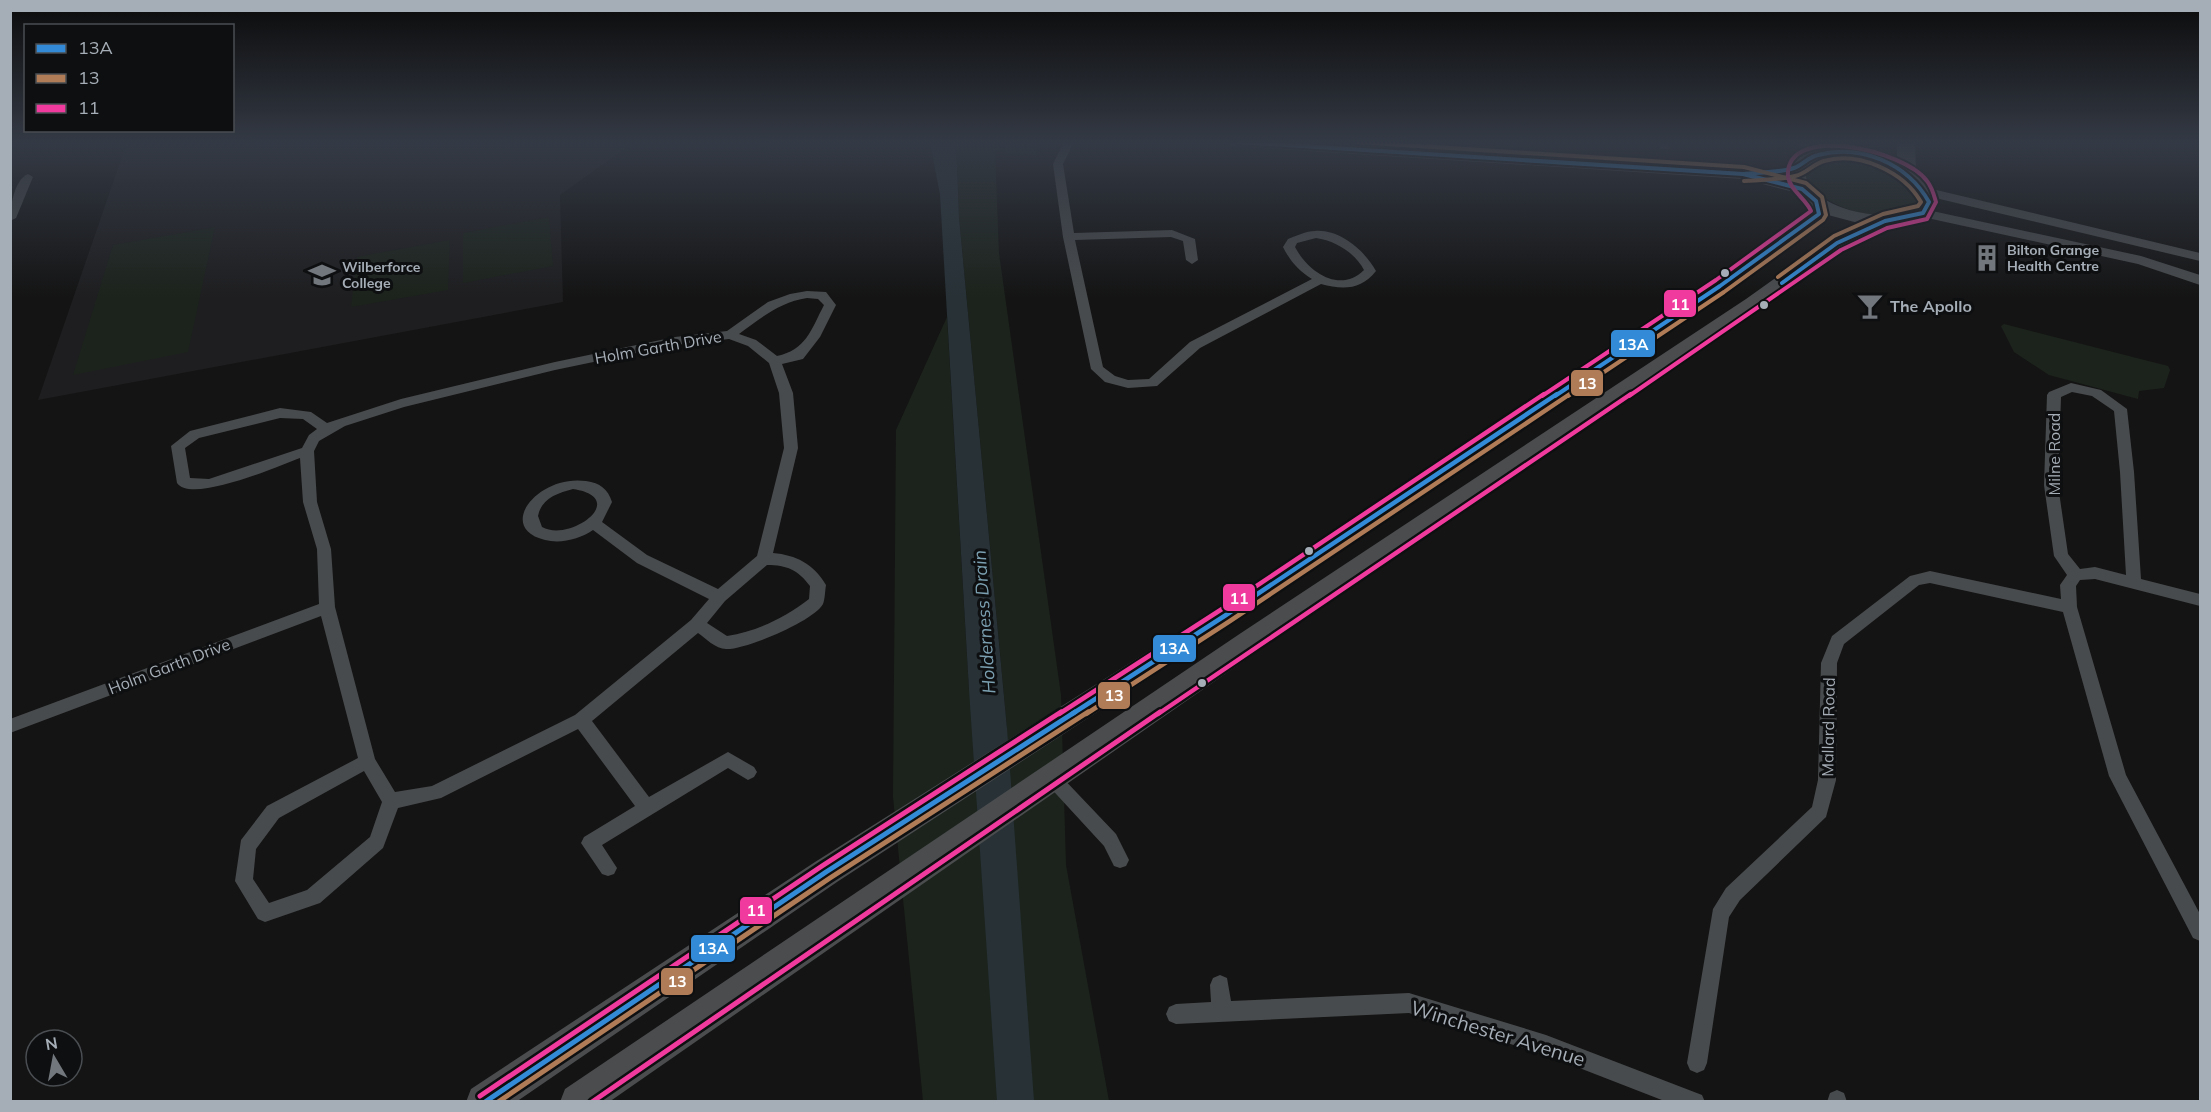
<svg xmlns="http://www.w3.org/2000/svg" width="2211" height="1112" font-family="Mulish,sans-serif">
<style>
.built{fill:#1e1e20}
.green{fill:#1c231c}
.water{fill:#273136}
.lines{fill:none;stroke-linecap:round;stroke-linejoin:round}
.minor{fill:#484b4d;fill-rule:evenodd}
.tertiary{fill:#484b4d;fill-rule:evenodd}
.secondary{fill:#47494b;fill-rule:evenodd}
.trunk{fill:#4a4c4e;fill-rule:evenodd}
.bus-1-far2-casing{stroke:#0e0f10;stroke-width:8}
.bus-1-far1-casing{stroke:#0e0f10;stroke-width:9}
.bus-1-casing{stroke:#0e0f10;stroke-width:10}
.bus-2-far2-casing{stroke:#0e0f10;stroke-width:8}
.bus-2-far1-casing{stroke:#0e0f10;stroke-width:9}
.bus-2-casing{stroke:#0e0f10;stroke-width:10}
.bus-3-far2-casing{stroke:#0e0f10;stroke-width:8}
.bus-3-far1-casing{stroke:#0e0f10;stroke-width:9}
.bus-3-casing{stroke:#0e0f10;stroke-width:10}
.bus-1-far2{stroke:#338bd7;stroke-width:4}
.bus-1-far1{stroke:#338bd7;stroke-width:4.5}
.bus-1{stroke:#338bd7;stroke-width:5}
.bus-2-far2{stroke:#b07c57;stroke-width:4}
.bus-2-far1{stroke:#b07c57;stroke-width:4.5}
.bus-2{stroke:#b07c57;stroke-width:5}
.bus-3-far2{stroke:#f13a9d;stroke-width:4}
.bus-3-far1{stroke:#f13a9d;stroke-width:4.5}
.bus-3{stroke:#f13a9d;stroke-width:5}
.bus-dot{fill:#a5adb6;stroke:#0e0f10;stroke-width:2}
.labels{text-anchor:middle;dominant-baseline:central;stroke-width:6;stroke-linejoin:round;paint-order:stroke}
.far-poi-label{font-size:14px;font-weight:bold;fill:#a5adb6;stroke:#0e0f10;text-anchor:start}
.poi-label{font-size:16px;font-weight:bold;fill:#a5adb6;stroke:#0e0f10;text-anchor:start}
.street-label{font-size:16px;fill:#a5adb6;stroke:#0e0f10}
.water-label{font-size:18px;font-style:italic;fill:#7ba0b1;stroke:#0e0f10}
.near-street-label{font-size:20px;fill:#a5adb6;stroke:#0e0f10}
.line-badge{stroke:#0e0f10;stroke-width:2}
.badge-label{font-size:16px;text-anchor:middle;font-weight:bold;fill:#fff}
</style>
<rect width="100%" height="100%" fill="#141414"/>
<path class="built" d="M127,142H634L560,195L563,302L38,400Z"/>
<g class="green">
<path d="M956,142H1038L1036,155L1006,153L1004,149L995,150L999,253L1061,695L1066,865L1109,1101H923L893,797L896,430L947,317L969,690L1007,728L959,217Z"/>
<path d="M1833,157L1859,159L1892,170L1915,188L1918,206C1883,227 1828,210 1805,179L1807,166Z"/>
<path d="M549,217L553,266L463,283V233Z"/>
<path d="M215,227L188,352L73,375L113,245Z"/>
<path d="M450,240L448,290L351,307L357,257Z"/>
<path d="M2004,324L2168,366L2170,370L2164,388L2139,391L2138,399L2049,375L2014,352L2001,326Z"/>
</g>
<path class="water" d="M930,142H956L959,217L1007,728L1034,1101H997L969,690L940,195Z"/>
<g class="lines">
<g class="minor">
<path d="M1064,142H1074L1063,164L1074,233L1172,230L1195,239L1198,260L1192,264L1186,260L1183,241L1171,237L1075,240L1103,367L1115,376L1128,380L1149,379L1190,342L1312,279C1299,271 1290,261 1283,247L1288,239C1296,236 1306,231 1315,231C1340,229 1365,251 1376,271C1361,290 1343,290 1321,284L1200,348L1157,386L1128,388L1105,382L1091,369L1063,237L1053,164ZM1316,238C1336,241 1355,253 1364,270C1340,294 1308,272 1295,247L1297,243Z"/>
<path d="M1656,142H1667L1670,147L1669,149H1661Z"/>
<path d="M1794,142H1808L1828,153L1823,156L1819,155Z"/>
<path d="M28,174L33,177L16,218L10,221C10,207 14,180 28,174Z"/>
<path d="M807,291L826,292L836,305L820,337L803,359L782,364L793,393L798,448L773,553C796,555 814,564 826,585C825,591 825,599 823,604C814,621 745,650 726,649C716,649 705,638 698,633L592,721L649,797L728,752L754,767L757,772L754,777L748,780L728,768L602,845L617,868L614,874L608,876L602,874L581,843L584,837L635,806L578,729L441,798L398,808L383,848L320,903L265,922L258,919L235,881L241,840L267,806L358,758L321,616L10,733V719L319,604L317,549L303,502L300,458C279,466 191,504 177,483L171,446L190,431L280,408L311,412L327,423L401,399L555,362L675,337L727,331L768,302L790,294ZM807,298L818,299L824,305C811,330 806,350 777,356L756,340L739,334C761,318 780,302 807,298ZM729,339L748,346L769,363L779,393L784,448L757,556L718,589L647,555L602,522L612,502C608,489 600,483 586,481C538,474 495,528 545,540C561,544 580,539 593,530L637,563L709,599L691,620L575,715L432,786L395,792L375,759L335,607L331,549L317,502L314,451L319,441L345,426L404,407L555,370L675,345ZM280,418L303,419L317,429L309,435L302,448L209,479L190,478L185,448L199,438ZM573,489C631,498 570,543 542,527L538,516C541,499 557,493 573,489ZM767,565C787,565 798,570 810,586L809,599C784,618 758,631 727,636L707,623L725,601ZM364,771L382,802L370,837L307,890L269,903L253,879L256,849L279,818Z"/>
<path d="M2071,383L2101,390L2127,409L2134,472L2141,579L2200,594V606L2095,579L2080,580L2076,586L2077,607L2126,775L2200,914V941L2193,938L2109,776L2063,612L1930,583L1919,585L1844,644L1837,663L1836,780L1826,817L1740,900L1729,917L1707,1063L1704,1070L1697,1073L1690,1070L1687,1063L1713,909L1726,888L1812,807L1818,780L1821,663L1832,636L1910,576L1930,571L2061,599L2060,585L2067,575L2054,556L2044,485L2047,395L2049,392ZM2072,392L2092,396L2114,411L2120,472L2126,575L2095,567L2080,569L2068,554L2058,485L2061,397Z"/>
<path d="M1052,770L1058,773L1116,834L1129,860L1126,866L1120,868L1114,866L1104,846L1046,783L1043,778L1046,773Z"/>
<path d="M1220,975L1227,978L1231,1001L1409,993L1546,1035L1702,1095L1705,1102H1667L1546,1055L1409,1013L1176,1024L1169,1021L1166,1014L1169,1007L1176,1004L1211,1002L1210,985L1213,978Z"/>
<path d="M1837,1090L1844,1093L1847,1102H1827L1830,1093Z"/>
</g>
<g class="tertiary">
<path d="M1928,188L2200,253V261L1923,195L1921,192Z"/>
<path d="M1923,209L2141,256L2200,275V285L2138,264L1918,216L1916,213Z"/>
</g>
<path class="secondary" d="M1226,142H1309L1743,169L1807,186L1810,189L1802,194L1743,179L1233,146Z"/>
<path class="trunk" d="M1897,142H1915L1916,170L1931,186L1939,202L1930,217L1889,227L1844,247L1760,309L1261,649L609,1102H560L565,1089L1241,633L1746,299L1830,239L1862,224L1828,215L1727,290L1235,622L837,882L516,1102H466L471,1089L815,862L1217,608L1713,282L1809,212C1805,197 1785,188 1787,173C1788,165 1796,159 1802,156C1832,140 1867,150 1897,160ZM1836,157C1868,161 1908,168 1919,202L1916,209C1905,211 1894,215 1884,215C1858,215 1812,204 1805,174L1811,166Z"/>
<defs>
<g id="bus-1-far2">
<path d="M1238,142L1743,174L1802,189L1816,201L1819,214L1720,286L1555,396"/>
<path d="M1743,174C1760,172 1778,173 1794,168C1803,165 1808,157 1818,155C1861,144 1907,163 1929,202L1923,213L1885,221L1837,243L1782,283"/>
</g>
<path id="bus-1-far1" d="M1072,714L1226,615L1557,394"/>
<path id="bus-1" d="M485,1102L826,872L1075,712"/>
<g id="bus-2-far2">
<path d="M1358,142L1744,167L1806,183L1822,197L1826,215L1823,220L1724,292L1568,396"/>
<path d="M1744,181C1761,180 1779,180 1795,176C1806,174 1813,164 1824,161C1859,151 1904,172 1921,202L1918,206L1883,214L1834,236L1778,277"/>
</g>
<path id="bus-2-far1" d="M1086,714L1230,621L1570,394"/>
<path id="bus-2" d="M498,1102L830,878L1088,712"/>
<path id="bus-3-far2" d="M1542,396L1716,280L1811,211C1806,199 1790,190 1788,177C1784,122 1905,150 1927,181C1932,187 1934,195 1936,202L1927,219L1887,228L1841,250L1629,396"/>
<g id="bus-3-far1">
<path d="M1059,714L1222,609L1544,394"/>
<path d="M1158,714L1631,394"/>
</g>
<g id="bus-3">
<path d="M480,1096L822,866L1061,712"/>
<path d="M592,1102L1160,712"/>
</g>
</defs>
<use href="#bus-1-far2" class="bus-1-far2-casing"/>
<use href="#bus-1-far1" class="bus-1-far1-casing"/>
<use href="#bus-1" class="bus-1-casing"/>
<use href="#bus-2-far2" class="bus-2-far2-casing"/>
<use href="#bus-2-far1" class="bus-2-far1-casing"/>
<use href="#bus-2" class="bus-2-casing"/>
<use href="#bus-3-far2" class="bus-3-far2-casing"/>
<use href="#bus-3-far1" class="bus-3-far1-casing"/>
<use href="#bus-3" class="bus-3-casing"/>
<use href="#bus-1-far2" class="bus-1-far2"/>
<use href="#bus-1-far1" class="bus-1-far1"/>
<use href="#bus-1" class="bus-1"/>
<use href="#bus-2-far2" class="bus-2-far2"/>
<use href="#bus-2-far1" class="bus-2-far1"/>
<use href="#bus-2" class="bus-2"/>
<use href="#bus-3-far2" class="bus-3-far2"/>
<use href="#bus-3-far1" class="bus-3-far1"/>
<use href="#bus-3" class="bus-3"/>
</g>
<linearGradient id="sky" x2="0" y2="1"><stop stop-color="#0b0b0b"/><stop offset="0.48" stop-color="#343a45"/><stop offset="1" stop-color="#343a45" stop-opacity="0"/></linearGradient>
<rect width="2211" height="298" fill="url(#sky)"/>
<defs>
<symbol id="building-bare" viewBox="-9 -9 18 18"><path d="M-4-6H4V6H1V3H-1V6H-4ZM-2.5-4.3h1.7v1.8h-1.7ZM.8-4.3h1.7v1.8H.8ZM-2.5-1h1.7V.8h-1.7ZM.8-1h1.7V.8H.8Z" fill="#72777d" stroke="#0e0f10" stroke-width="2.5" paint-order="stroke"/></symbol>
<symbol id="university-bare" viewBox="-9 -9 18 18"><path d="M0-5L7-2L0 1L-7-2ZM-4 1L0 2.5L4 1V4Q0 6-4 4Z" fill="#72777d" stroke="#0e0f10" stroke-width="2.5" paint-order="stroke"/></symbol>
<symbol id="bar-bare" viewBox="-9 -9 18 18"><path d="M-6-5H6L.8 .8V4.5H3.5V6h-7V4.5H-.8V.8Z" fill="#72777d" stroke="#0e0f10" stroke-width="2.5" paint-order="stroke"/></symbol>
</defs>
<g fill-rule="evenodd">
<use href="#building-bare" x="1968" y="239" width="38" height="38"/>
<use href="#university-bare" x="303" y="256" width="38" height="38"/>
<use href="#bar-bare" x="1851" y="287" width="38" height="38"/>
</g>
<g class="bus-dot">
<circle cx="1725" cy="273" r="5"/>
<circle cx="1764" cy="305" r="5"/>
<circle cx="1309" cy="551" r="5"/>
<circle cx="1202" cy="683" r="5"/>
</g>
<g class="labels">
<g class="far-poi-label">
<text x="2007" y="250">Bilton Grange<tspan x="2007" dy="16">Health Centre</tspan></text>
<text x="342" y="267">Wilberforce<tspan x="342" dy="16">College</tspan></text>
</g>
<g class="poi-label">
<text x="1890" y="306">The Apollo</text>
</g>
<g class="street-label">
<text transform="translate(658 347) rotate(-10)">Holm Garth Drive</text>
<text transform="translate(2054 454) rotate(-90)">Milne Road</text>
<text transform="translate(169 666) rotate(-21)">Holm Garth Drive</text>
<text transform="translate(1828 727) rotate(-89)">Mallard Road</text>
</g>
<g class="water-label">
<text transform="translate(984 622) rotate(-94)">Holderness Drain</text>
</g>
<g class="near-street-label">
<text transform="translate(1498 1033) rotate(17)">Winchester Avenue</text>
</g>
</g>
<g class="line-badge">
<rect x="1663" y="289" width="34" height="29" rx="6" fill="#f13a9d"/>
<rect x="1610" y="329" width="46" height="29" rx="6" fill="#338bd7"/>
<rect x="1570" y="369" width="34" height="28" rx="6" fill="#b07c57"/>
<rect x="1222" y="583" width="34" height="29" rx="6" fill="#f13a9d"/>
<rect x="1152" y="634" width="45" height="29" rx="6" fill="#338bd7"/>
<rect x="1097" y="681" width="34" height="29" rx="6" fill="#b07c57"/>
<rect x="739" y="896" width="34" height="29" rx="6" fill="#f13a9d"/>
<rect x="690" y="934" width="46" height="29" rx="6" fill="#338bd7"/>
<rect x="660" y="967" width="34" height="29" rx="6" fill="#b07c57"/>
</g>
<g class="badge-label">
<text x="1680" y="310">11</text>
<text x="1633" y="350">13A</text>
<text x="1587" y="389">13</text>
<text x="1239" y="604">11</text>
<text x="1174" y="654">13A</text>
<text x="1114" y="701">13</text>
<text x="756" y="916">11</text>
<text x="713" y="954">13A</text>
<text x="677" y="987">13</text>
</g>
<rect width="2211" height="1112" fill="none" stroke="#a5adb6" stroke-width="24"/>
<rect x="24" y="24" width="210" height="108" fill="#0e0f10" stroke="#4a4e52" stroke-width="1.5"/>
<rect x="36" y="44" width="30" height="9" fill="#338bd7" stroke="#4a4e52" stroke-width="1.5"/>
<text x="78" y="54" font-size="18" fill="#a5adb6">13A</text>
<rect x="36" y="74" width="30" height="9" fill="#b07c57" stroke="#4a4e52" stroke-width="1.5"/>
<text x="78" y="84" font-size="18" fill="#a5adb6">13</text>
<rect x="36" y="104" width="30" height="9" fill="#f13a9d" stroke="#4a4e52" stroke-width="1.5"/>
<text x="78" y="114" font-size="18" fill="#a5adb6">11</text>
<g transform="translate(54 1058) rotate(350)"><circle r="28" fill="#0e0f10" stroke="#4a4e52" stroke-width="1.5"/>
<path d="M0-4.5L10 22L0 15L-10 22Z" fill="#72777d"/>
<text y="-9" font-size="16" font-weight="bold" text-anchor="middle" fill="#a5adb6">N</text>
</g>
</svg>
